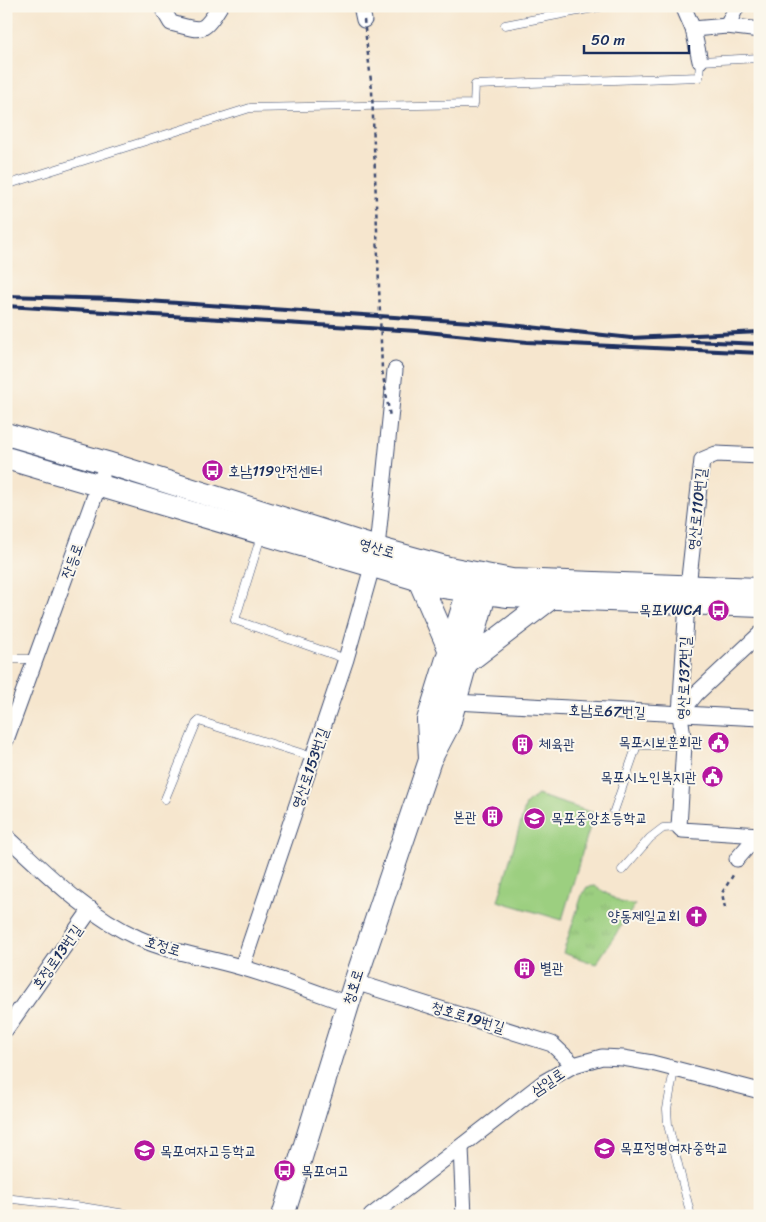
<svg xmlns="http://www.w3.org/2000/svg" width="766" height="1222" font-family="Sriracha,'Poor Story',sans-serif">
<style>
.green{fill:#9ccf80;stroke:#5c7f6f}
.park{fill:url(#park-tufts);stroke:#5c7f6f}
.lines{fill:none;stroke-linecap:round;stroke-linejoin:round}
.lane-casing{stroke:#3c4a6f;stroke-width:9}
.street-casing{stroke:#3c4a6f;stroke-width:17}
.secondary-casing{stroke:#3c4a6f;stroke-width:24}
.path{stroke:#3c4a6f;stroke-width:2.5;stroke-dasharray:4 4;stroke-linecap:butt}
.lane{stroke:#fff;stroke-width:8}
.street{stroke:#fff;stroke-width:15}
.secondary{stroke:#fff;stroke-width:22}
.rail{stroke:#1b2f5e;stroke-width:4}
.path-bridge{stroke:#3c4a6f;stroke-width:2.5;stroke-dasharray:4 4;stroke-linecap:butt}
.labels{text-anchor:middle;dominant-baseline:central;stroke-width:4;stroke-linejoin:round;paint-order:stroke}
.poi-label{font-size:15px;fill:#1b2f5e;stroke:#fbf7ec;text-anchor:start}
.street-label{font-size:15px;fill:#1b2f5e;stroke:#fbf7ec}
</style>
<defs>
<pattern id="park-tufts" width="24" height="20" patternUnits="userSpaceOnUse" patternTransform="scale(1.25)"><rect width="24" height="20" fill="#9ccf80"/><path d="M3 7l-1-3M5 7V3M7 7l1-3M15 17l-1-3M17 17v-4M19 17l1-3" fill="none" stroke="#86b271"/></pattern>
</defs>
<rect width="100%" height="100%" fill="#fbf7ec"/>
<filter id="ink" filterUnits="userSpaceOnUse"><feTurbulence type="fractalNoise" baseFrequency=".02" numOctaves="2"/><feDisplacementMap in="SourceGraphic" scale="10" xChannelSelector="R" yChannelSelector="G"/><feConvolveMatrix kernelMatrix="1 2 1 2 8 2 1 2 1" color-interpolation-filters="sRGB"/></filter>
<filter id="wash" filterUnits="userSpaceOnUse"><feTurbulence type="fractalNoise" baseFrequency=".0096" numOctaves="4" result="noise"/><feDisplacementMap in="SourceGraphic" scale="20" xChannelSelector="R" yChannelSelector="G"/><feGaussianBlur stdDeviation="1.12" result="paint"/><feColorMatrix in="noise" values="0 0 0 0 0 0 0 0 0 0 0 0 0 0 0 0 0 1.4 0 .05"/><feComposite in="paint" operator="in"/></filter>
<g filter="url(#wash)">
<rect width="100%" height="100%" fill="#f6e6ce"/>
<path class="green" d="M537,795L594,813L562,920L498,901L526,804Z"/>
<path class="park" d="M595,886L620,902L635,905L596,964L563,953L582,895L587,887Z"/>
</g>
<g filter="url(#ink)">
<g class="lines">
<defs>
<g id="lane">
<path d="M505,25L604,6"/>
<path d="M6,185L250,108L474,104L475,85L699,77L700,61L760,58"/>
<path d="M261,536L235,620L346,659"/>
<path d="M6,659H36"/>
<path d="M165,799L196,724L199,721L313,757"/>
<path d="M614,811L637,745H684"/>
<path d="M622,870L650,838L663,828L679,827"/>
<path d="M674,1070L667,1109L668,1125L691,1216"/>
<path d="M13,1199L76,1206L138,1216"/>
</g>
<g id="street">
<path d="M161,6L171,23C202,31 202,35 220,6"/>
<path d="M361,6L364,20"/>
<path d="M683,6L693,29L700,61"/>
<path d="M727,26L737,6"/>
<path d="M693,29L727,26L760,30"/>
<path d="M377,548L395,370"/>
<path d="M688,587L702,460L716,454L760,456"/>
<path d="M687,603L680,714L684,745L679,827L682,830L760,835"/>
<path d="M455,702L760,718"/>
<path d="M680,714L696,694L760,634"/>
<path d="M6,740L102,476"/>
<path d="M6,836C47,874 86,914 138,938C169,952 206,957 240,967C276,977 312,991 348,1004"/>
<path d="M737,859L758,835"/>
<path d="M242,967L346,659L372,567"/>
<path d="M355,982L552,1044L574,1065"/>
<path d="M6,1029L91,909"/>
<path d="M461,1147L464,1216"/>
<path d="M371,1216L544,1082L574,1065L602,1057L623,1058L652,1063L760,1091"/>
</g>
<g id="secondary">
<path d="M6,434L107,463L377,548L449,568L512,580L760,589"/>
<path d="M6,458L444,587L508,596L760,606"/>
<path d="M419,580L450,651"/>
<path d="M466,663L551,598"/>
<path d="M430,759L428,720L472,578"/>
<path d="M283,1216L355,982L430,760L449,724L489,580"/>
</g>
</defs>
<use href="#lane" class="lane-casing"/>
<use href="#street" class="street-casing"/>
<use href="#secondary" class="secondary-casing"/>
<path class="path" d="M725,908L722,893L735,872"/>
<use href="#lane" class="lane"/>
<use href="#street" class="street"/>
<use href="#secondary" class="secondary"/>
<g class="rail">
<path d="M6,296L117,299L502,324L631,338L760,332"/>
<path d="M6,306L417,331L527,342L760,353"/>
<path d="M692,341L760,344"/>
</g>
<path class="path-bridge" d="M364,20L372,90L382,370L390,417"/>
</g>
</g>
<defs>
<symbol id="bus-disc" viewBox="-11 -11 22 22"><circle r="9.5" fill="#b5179e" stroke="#fbf7ec"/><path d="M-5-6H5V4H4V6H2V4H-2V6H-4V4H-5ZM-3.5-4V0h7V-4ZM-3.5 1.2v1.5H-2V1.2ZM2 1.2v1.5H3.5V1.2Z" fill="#fff"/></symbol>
<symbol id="civic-disc" viewBox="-11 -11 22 22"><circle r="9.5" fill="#b5179e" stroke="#fbf7ec"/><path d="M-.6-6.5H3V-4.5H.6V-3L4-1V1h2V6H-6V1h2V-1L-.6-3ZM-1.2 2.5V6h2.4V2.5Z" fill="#fff"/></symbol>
<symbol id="building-disc" viewBox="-11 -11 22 22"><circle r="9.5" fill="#b5179e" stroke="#fbf7ec"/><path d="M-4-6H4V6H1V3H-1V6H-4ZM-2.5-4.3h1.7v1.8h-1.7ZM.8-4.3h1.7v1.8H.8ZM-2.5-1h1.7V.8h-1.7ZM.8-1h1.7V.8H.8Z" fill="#fff"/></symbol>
<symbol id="school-disc" viewBox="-11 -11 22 22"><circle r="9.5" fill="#b5179e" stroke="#fbf7ec"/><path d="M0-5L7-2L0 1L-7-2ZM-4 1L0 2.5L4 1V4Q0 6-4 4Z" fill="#fff"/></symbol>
<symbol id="church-disc" viewBox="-11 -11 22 22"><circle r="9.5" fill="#b5179e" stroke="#fbf7ec"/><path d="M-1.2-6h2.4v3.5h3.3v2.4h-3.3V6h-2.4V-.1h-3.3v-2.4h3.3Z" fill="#fff"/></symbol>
</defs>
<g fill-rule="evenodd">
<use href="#bus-disc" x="200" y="458" width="25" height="25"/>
<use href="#bus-disc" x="706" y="598" width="25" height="25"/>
<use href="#civic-disc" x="706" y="730" width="25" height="25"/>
<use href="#building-disc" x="510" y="732" width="25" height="25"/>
<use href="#civic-disc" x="700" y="764" width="25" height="25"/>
<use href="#building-disc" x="480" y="804" width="25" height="25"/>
<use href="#school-disc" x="522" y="806" width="25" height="25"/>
<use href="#church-disc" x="684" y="904" width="25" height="25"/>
<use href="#building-disc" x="512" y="956" width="25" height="25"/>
<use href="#school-disc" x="592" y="1136" width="25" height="25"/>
<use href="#school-disc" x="132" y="1138" width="25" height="25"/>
<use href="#bus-disc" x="272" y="1158" width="25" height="25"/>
</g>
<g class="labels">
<g class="poi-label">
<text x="228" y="471">호남119안전센터</text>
<text x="702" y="610" text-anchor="end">목포YWCA</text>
<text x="703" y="742" text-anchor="end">목포시보훈회관</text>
<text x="539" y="744">체육관</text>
<text x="697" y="777" text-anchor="end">목포시노인복지관</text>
<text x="477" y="817" text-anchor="end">본관</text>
<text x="551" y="818">목포중앙초등학교</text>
<text x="680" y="916" text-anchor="end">양동제일교회</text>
<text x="540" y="968">별관</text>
<text x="620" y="1148">목포정명여자중학교</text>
<text x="160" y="1151">목포여자고등학교</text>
<text x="301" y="1171">목포여고</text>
</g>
<g class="street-label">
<text transform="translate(697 509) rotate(-84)">영산로110번길</text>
<text transform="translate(377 548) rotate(16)">영산로</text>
<text transform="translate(72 561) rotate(-70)">잔등로</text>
<text transform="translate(684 678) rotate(-88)">영산로137번길</text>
<text transform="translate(607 711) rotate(2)">호남로67번길</text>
<text transform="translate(310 768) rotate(-71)">영산로153번길</text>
<text transform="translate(163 946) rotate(17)">호정로</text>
<text transform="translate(57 957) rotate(-55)">호정로13번길</text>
<text transform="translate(353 987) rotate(-72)">청호로</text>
<text transform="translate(468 1017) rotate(17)">청호로19번길</text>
<text transform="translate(548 1082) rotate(-34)">삼일로</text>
</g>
</g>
<rect width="766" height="1222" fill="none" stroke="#fbf7ec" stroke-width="25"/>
<path d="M584 45v8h105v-8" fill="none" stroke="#1b2f5e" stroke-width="2.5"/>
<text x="591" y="45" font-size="15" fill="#1b2f5e" stroke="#fbf7ec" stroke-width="4" paint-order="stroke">50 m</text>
</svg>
